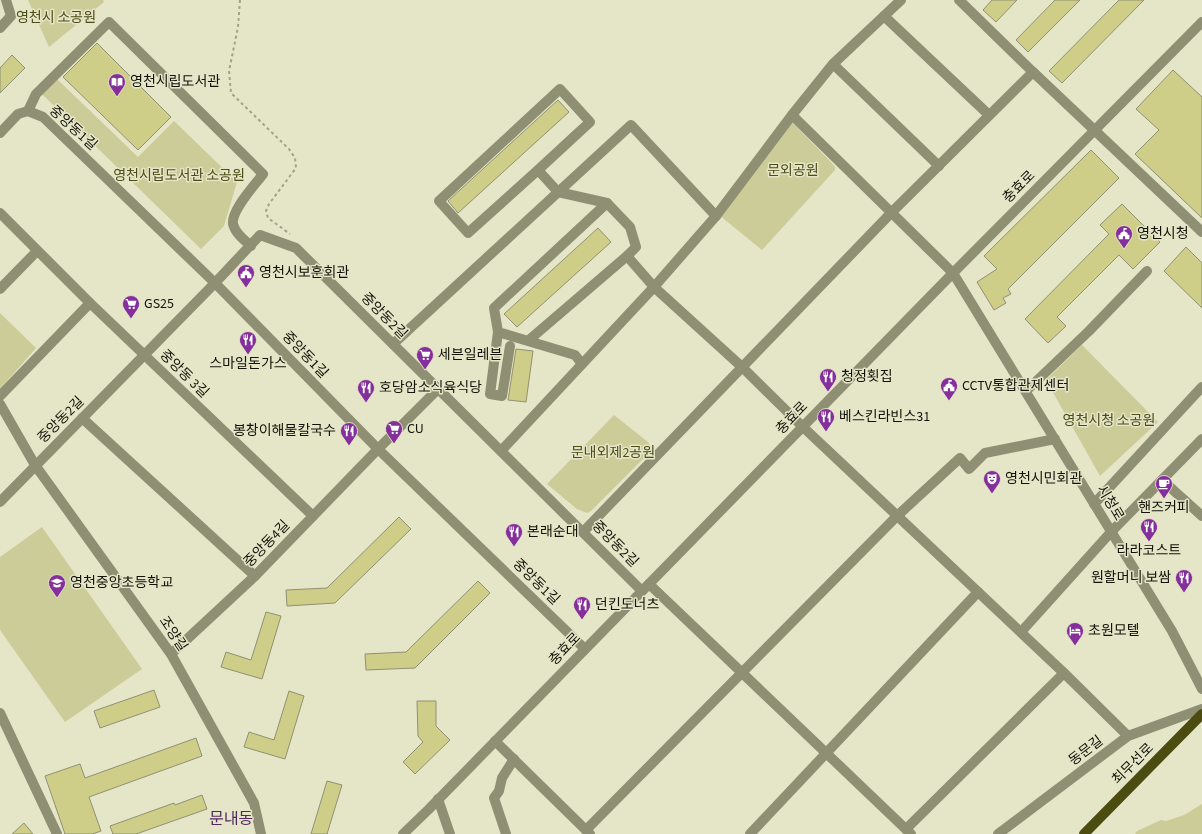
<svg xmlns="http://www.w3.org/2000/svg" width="1202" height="834" font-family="'Source Sans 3','Noto Sans KR',sans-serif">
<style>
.green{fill:#cc9}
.building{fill:#cfce88;stroke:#909075}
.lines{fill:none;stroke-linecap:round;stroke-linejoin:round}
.path{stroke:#a2a28b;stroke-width:2;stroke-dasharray:3 3;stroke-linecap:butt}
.minor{stroke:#8f8f73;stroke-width:10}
.major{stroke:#4c4b10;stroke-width:10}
.labels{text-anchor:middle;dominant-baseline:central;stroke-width:3;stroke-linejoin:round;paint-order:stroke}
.park-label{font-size:14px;fill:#4d4b16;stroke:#e5e6c8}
.poi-label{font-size:14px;fill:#121208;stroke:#e5e6c8;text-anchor:start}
.street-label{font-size:14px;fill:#121208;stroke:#e5e6c8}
.quarter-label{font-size:16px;fill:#52295f;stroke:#e5e6c8}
</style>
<rect width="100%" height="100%" fill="#e5e6c8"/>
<g class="green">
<path d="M28,0H103L104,2L49,47Z"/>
<path d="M57,79L138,157L174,121L237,182L224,226L201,249L42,94Z"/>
<path d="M791,121L831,162L835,167V170L762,250L719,215Z"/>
<path d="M0,313L36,348L0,389Z"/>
<path d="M1082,345L1158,422L1100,476L1046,380Z"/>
<path d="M614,415L648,442L652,448L651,451L591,511L587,513L577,509L547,484Z"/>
<path d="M42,527L142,669L65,722L0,630V557Z"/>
<path d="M1202,804V834H1135L1137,831L1161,820L1166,821L1184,815Z"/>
</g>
<g class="building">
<path d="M992,0H1017L996,22L983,10Z"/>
<path d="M1055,0H1080L1028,52L1016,40Z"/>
<path d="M1119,0H1144L1062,83L1049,71Z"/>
<path d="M97,43L171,117L138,150L63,77Z"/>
<path d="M12,55L25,68L0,93V68Z"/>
<path d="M1173,70L1202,97V218L1135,154L1159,130L1136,109Z"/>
<path d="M558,100L569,112L458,213L448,201Z"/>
<path d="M1091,150L1119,178L1008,289L1011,294L1003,298L1006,303L994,310L977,282L997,269L984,256Z"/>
<path d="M1122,204L1160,242L1133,269L1119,255L1057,317L1066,326L1048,343L1025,319L1109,234L1100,225Z"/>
<path d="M598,228L611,242L517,327L504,314Z"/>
<path d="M1186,247L1202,263V308L1164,271Z"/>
<path d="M516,349L533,351L526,402L508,400Z"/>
<path d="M399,517L411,529L335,603L287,606L286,590L327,588Z"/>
<path d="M478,581L490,593L415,668L366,670L365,654L406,652Z"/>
<path d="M266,612L281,616L262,679L221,667L226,652L251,660Z"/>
<path d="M154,690L160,707L100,728L94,711Z"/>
<path d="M289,691L304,696L285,759L244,747L249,732L274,740Z"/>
<path d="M417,701H436V726L450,740L415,774L403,762L423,742L418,736Z"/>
<path d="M196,738L202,756L89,797L101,831L92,834H65L45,776L80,764L85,778Z"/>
<path d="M327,781L342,785L327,834H311Z"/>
<path d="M202,795L207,809L136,834H113L110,826L174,803L175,805Z"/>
<path d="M24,823L33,834H12Z"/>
</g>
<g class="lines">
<path class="path" d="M240,0L238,27L229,71L231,93L289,149L295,158L296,168L269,204L266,211L268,218L290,234"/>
<g class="minor">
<path d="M901,0L833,64L792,115L716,216L654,287L742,367L803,427L1064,673L1128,736"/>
<path d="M884,16L989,115"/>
<path d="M0,28L11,16L6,0"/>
<path d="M833,64L939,166"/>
<path d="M1033,72L1202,232"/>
<path d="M28,111L36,94L109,22L263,174C255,185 231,210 233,224C235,233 244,240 251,246"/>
<path d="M792,115L953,273L1172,631L1202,689"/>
<path d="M0,133L18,114L28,111L43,117L215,283L378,449L585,649"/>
<path d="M0,213L90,303L313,516"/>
<path d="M0,289L37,251"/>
<path d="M498,332L490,394L502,396L510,346"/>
<path d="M529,340L627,256"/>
<path d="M393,344L631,125L716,216"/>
<path d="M582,364L575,355L498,332L494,308L607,203"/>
<path d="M1026,391L1089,331L1147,271"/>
<path d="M0,396L90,303"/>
<path d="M0,404L35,465L171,654L254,803L261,834"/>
<path d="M82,418L255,576"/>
<path d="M501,451L654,287L627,256L636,247L630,227L607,203L558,192L538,170L590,122L560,89L439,201L468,233L538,170"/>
<path d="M1162,480L1202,516"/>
<path d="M0,502L215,283L260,235L296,248L642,591"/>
<path d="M1094,504L1202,387"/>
<path d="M583,532L892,212L1033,72L959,0"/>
<path d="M649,584L911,834"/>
<path d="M1021,632L1111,532L1202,439"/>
<path d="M171,654L255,576L378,449L438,389"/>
<path d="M0,713L57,834"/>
<path d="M495,741L590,834"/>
<path d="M438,799L450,834"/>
<path d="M906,829L1064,673"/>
<path d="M586,830L897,516L960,458L969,469L985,453L1055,439"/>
<path d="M403,834L428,810L953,273L1202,22"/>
<path d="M506,834L494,798L499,791L502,778L514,759"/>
<path d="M750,834L978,592"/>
<path d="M998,834L1128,736L1202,709"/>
</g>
<path class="major" d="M1084,834L1202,714"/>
</g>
<defs>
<symbol id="library-pin" viewBox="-11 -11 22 30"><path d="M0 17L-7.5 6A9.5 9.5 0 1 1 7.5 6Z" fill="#852f9d" stroke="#e5e6c8"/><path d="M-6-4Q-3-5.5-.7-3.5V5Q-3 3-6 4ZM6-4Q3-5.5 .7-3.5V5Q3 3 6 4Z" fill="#fff"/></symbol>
<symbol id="civic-pin" viewBox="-11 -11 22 30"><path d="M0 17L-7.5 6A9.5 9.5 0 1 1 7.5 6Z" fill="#852f9d" stroke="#e5e6c8"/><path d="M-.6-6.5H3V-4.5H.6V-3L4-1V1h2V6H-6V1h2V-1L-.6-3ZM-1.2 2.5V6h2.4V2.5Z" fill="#fff"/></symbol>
<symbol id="supermarket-pin" viewBox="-11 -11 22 30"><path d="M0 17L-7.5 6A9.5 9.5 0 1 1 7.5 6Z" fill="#852f9d" stroke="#e5e6c8"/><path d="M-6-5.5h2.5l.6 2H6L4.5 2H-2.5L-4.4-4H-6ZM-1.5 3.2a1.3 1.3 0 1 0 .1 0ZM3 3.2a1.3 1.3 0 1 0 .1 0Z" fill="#fff"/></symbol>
<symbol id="restaurant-pin" viewBox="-11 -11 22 30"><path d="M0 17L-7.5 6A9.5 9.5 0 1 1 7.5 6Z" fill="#852f9d" stroke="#e5e6c8"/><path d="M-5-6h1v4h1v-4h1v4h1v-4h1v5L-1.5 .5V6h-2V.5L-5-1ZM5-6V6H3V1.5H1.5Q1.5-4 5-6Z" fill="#fff"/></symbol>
<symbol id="theatre-pin" viewBox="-11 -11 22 30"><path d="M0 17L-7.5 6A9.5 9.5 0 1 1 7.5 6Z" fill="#852f9d" stroke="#e5e6c8"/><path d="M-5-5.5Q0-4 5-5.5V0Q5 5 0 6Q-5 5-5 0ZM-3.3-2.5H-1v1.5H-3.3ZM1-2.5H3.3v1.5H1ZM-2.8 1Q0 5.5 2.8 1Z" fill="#fff"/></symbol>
<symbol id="cafe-pin" viewBox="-11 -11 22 30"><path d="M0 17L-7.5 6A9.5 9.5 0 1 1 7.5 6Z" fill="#852f9d" stroke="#e5e6c8"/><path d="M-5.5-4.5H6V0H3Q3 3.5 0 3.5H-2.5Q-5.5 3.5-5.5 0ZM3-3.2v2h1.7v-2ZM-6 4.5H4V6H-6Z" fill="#fff"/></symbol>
<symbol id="school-pin" viewBox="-11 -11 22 30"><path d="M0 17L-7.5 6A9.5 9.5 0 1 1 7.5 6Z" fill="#852f9d" stroke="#e5e6c8"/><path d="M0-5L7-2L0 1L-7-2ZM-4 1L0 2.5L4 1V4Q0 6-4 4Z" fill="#fff"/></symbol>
<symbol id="hotel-pin" viewBox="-11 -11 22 30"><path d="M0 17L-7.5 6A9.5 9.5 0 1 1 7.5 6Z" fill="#852f9d" stroke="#e5e6c8"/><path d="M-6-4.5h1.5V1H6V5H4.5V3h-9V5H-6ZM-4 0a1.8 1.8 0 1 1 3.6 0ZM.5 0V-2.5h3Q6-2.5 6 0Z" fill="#fff"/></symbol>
</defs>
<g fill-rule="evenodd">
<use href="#library-pin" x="107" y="72" width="20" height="27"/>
<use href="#civic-pin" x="1114" y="224" width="20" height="27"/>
<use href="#civic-pin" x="236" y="263" width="20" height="27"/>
<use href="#supermarket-pin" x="121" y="294" width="20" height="27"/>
<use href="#restaurant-pin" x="238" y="330" width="20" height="27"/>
<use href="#supermarket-pin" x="415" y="345" width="20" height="27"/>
<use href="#restaurant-pin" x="818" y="367" width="20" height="27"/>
<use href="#civic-pin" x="939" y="376" width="20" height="27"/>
<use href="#restaurant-pin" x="356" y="378" width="20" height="27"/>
<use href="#restaurant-pin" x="816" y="407" width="20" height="27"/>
<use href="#supermarket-pin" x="384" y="419" width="20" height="27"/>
<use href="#restaurant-pin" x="339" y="421" width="20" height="27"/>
<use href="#theatre-pin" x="982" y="469" width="20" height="27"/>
<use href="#cafe-pin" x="1154" y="474" width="20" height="27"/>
<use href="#restaurant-pin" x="1139" y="517" width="20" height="27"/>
<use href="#restaurant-pin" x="504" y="522" width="20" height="27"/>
<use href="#restaurant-pin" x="1174" y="568" width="20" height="27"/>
<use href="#school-pin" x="47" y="573" width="20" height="27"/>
<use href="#restaurant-pin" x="572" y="595" width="20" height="27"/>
<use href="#hotel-pin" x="1065" y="621" width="20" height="27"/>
</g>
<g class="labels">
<g class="park-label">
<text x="56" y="18">영천시 소공원</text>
<text x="793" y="171">문외공원</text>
<text x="179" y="176">영천시립도서관 소공원</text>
<text x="1109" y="421">영천시청 소공원</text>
<text x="613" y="453">문내외제2공원</text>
</g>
<g class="poi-label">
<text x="130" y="82">영천시립도서관</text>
<text x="1137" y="234">영천시청</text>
<text x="259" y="273">영천시보훈회관</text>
<text x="144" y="304">GS25</text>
<text x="438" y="355">세븐일레븐</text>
<text x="248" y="364" text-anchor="middle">스마일돈가스</text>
<text x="841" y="377">청정횟집</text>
<text x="962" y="386">CCTV통합관제센터</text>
<text x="379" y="388">호당암소식육식당</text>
<text x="839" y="417">베스킨라빈스31</text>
<text x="407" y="429">CU</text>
<text x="336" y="431" text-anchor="end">봉창이해물칼국수</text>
<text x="1005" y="479">영천시민회관</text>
<text x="1164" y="508" text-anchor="middle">핸즈커피</text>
<text x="527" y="532">본래순대</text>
<text x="1149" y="551" text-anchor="middle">라라코스트</text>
<text x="1171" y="578" text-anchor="end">원할머니 보쌈</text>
<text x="70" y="583">영천중앙초등학교</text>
<text x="595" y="605">던킨도너츠</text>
<text x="1088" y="631">초원모텔</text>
</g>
<g class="street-label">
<text transform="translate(73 128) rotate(42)">중앙동1길</text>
<text transform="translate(1019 187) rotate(-45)">충효로</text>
<text transform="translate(384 316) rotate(45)">중앙동2길</text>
<text transform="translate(305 355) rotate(46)">중앙동1길</text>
<text transform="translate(184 374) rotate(44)">중앙동 3길</text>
<text transform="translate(792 418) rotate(-46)">충효로</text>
<text transform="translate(61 420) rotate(-45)">중앙동2길</text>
<text transform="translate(1110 503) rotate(59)">시청로</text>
<text transform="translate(267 544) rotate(-46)">중앙동4길</text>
<text transform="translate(615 544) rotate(45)">중앙동2길</text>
<text transform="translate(536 582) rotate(44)">중앙동1길</text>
<text transform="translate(173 634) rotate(56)">조양길</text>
<text transform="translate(565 649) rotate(-46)">충효로</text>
<text transform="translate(1086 751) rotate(-37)">동문길</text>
<text transform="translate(1133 764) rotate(-45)">최무선로</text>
</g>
<g class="quarter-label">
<text x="231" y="819">문내동</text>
</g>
</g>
</svg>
